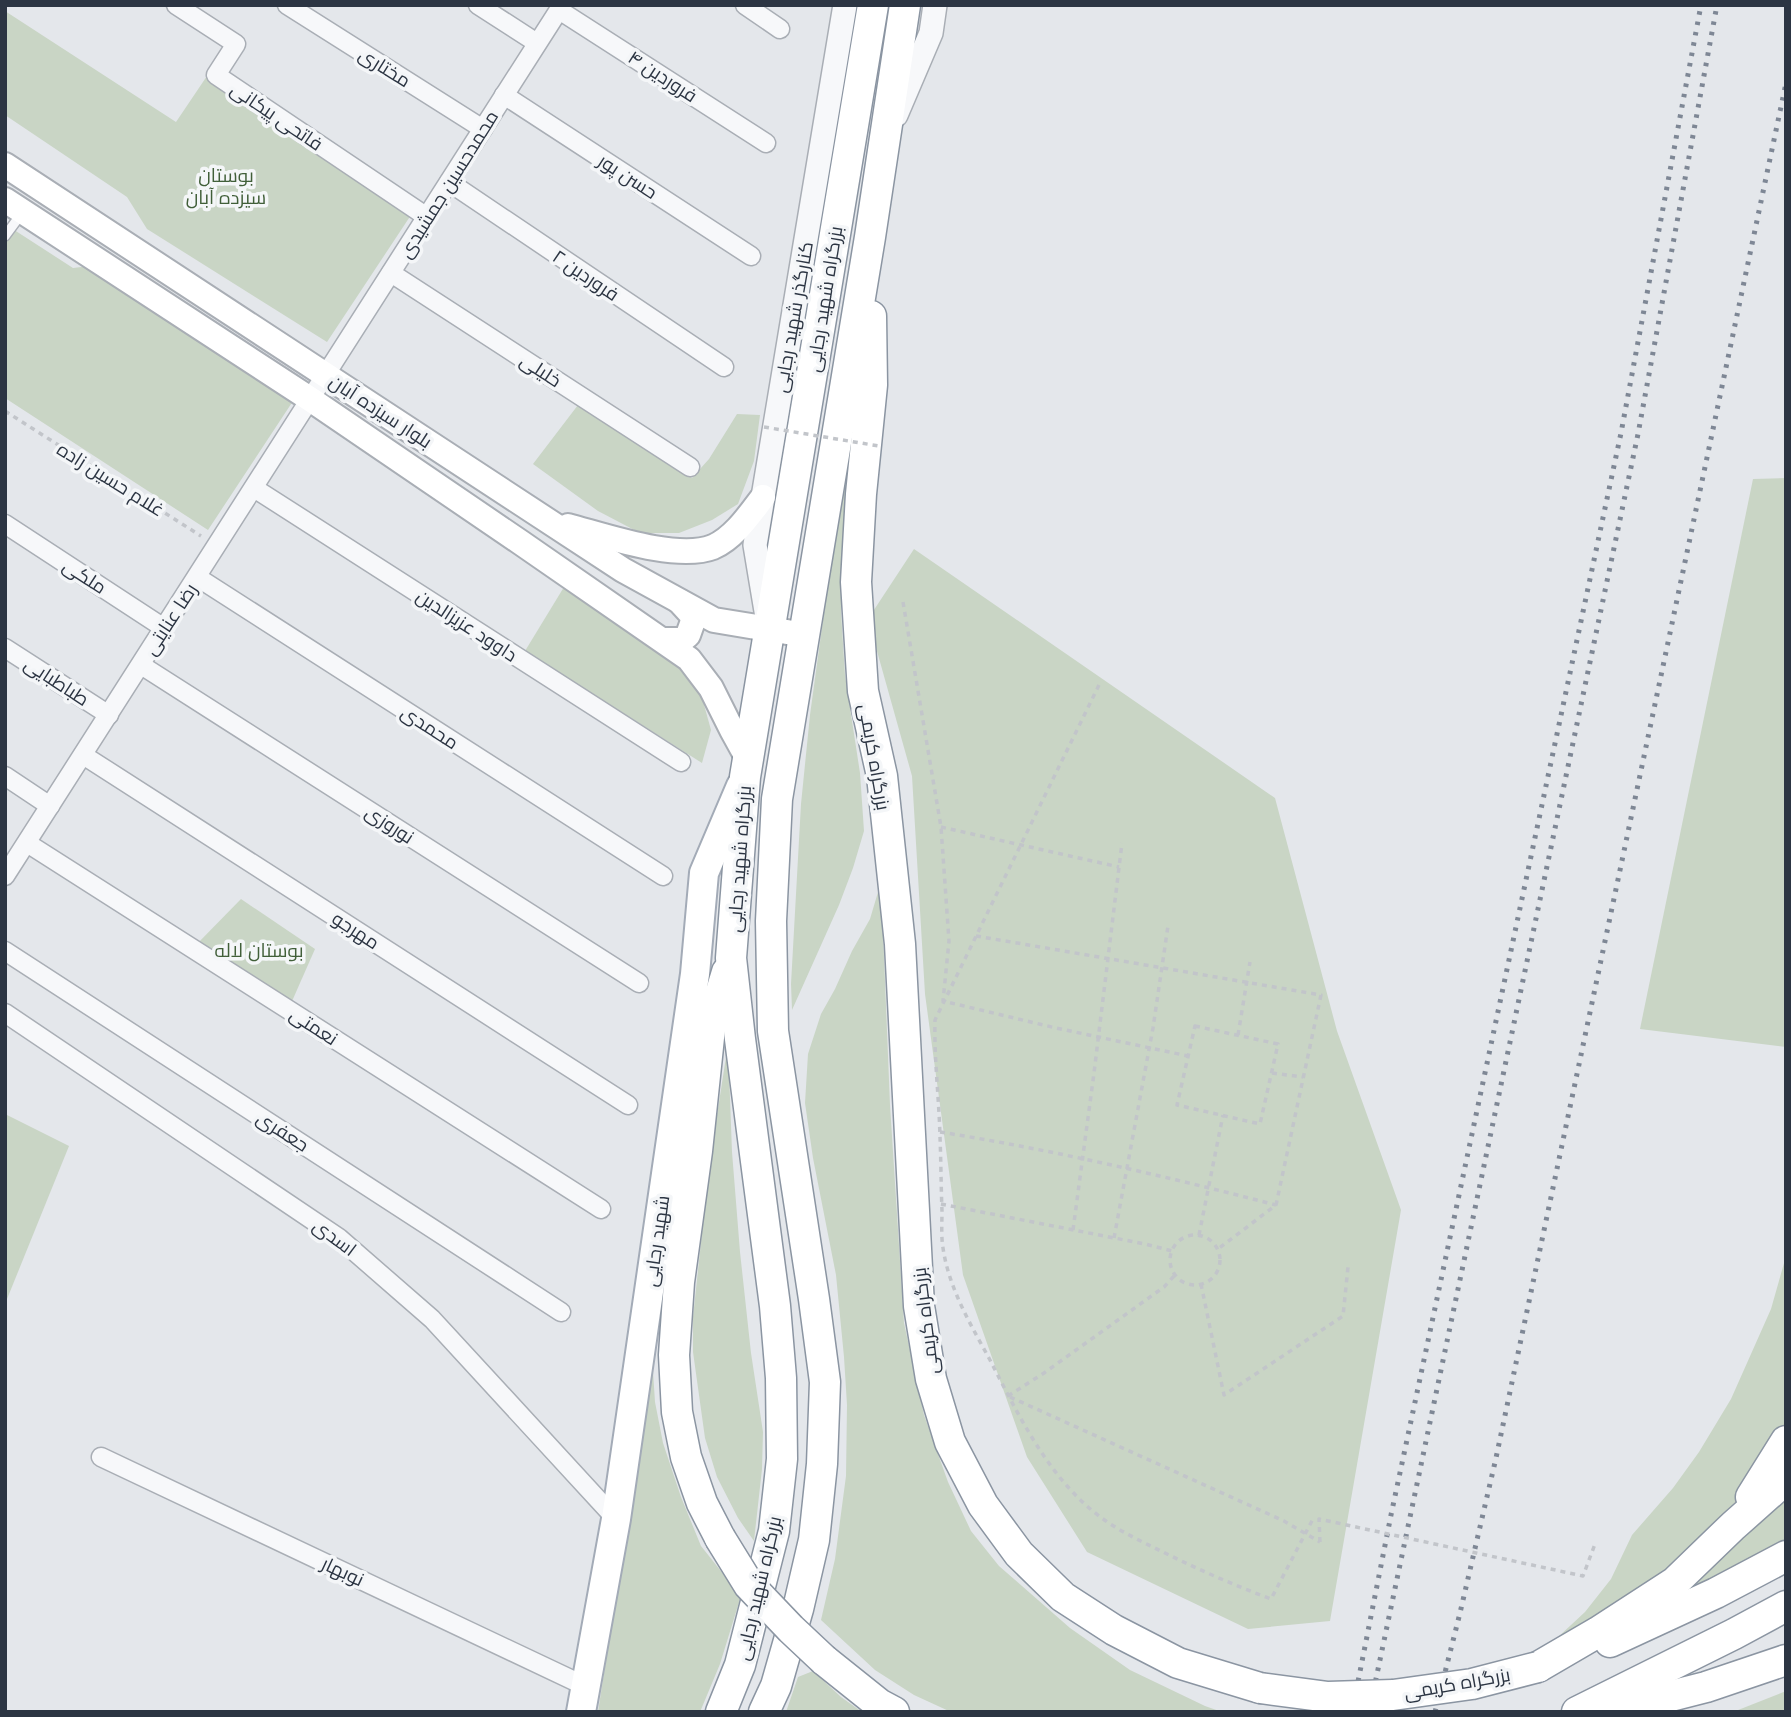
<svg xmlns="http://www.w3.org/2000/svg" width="1791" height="1717" font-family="Mulish,Cairo,sans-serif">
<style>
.green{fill:#c9d5c5}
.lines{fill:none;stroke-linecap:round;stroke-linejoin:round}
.service-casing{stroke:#a9aeb5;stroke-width:12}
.minor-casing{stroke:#a9aeb5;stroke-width:21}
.tertiary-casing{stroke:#a9aeb5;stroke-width:26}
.secondary-casing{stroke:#a9aeb5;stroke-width:28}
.primary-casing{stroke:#a3abb7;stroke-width:32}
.trunk-casing{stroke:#8b95a2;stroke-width:33}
.path{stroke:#c2c5ca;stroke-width:3.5;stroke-dasharray:5 5;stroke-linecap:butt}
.service{stroke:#f7f8fa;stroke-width:9}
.minor{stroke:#f7f8fa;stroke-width:18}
.tertiary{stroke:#f7f8fa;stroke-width:23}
.secondary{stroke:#fff;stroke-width:24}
.primary{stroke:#fff;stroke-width:28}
.trunk{stroke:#fff;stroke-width:30}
.rail{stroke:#7e8795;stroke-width:5;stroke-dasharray:3.5 7;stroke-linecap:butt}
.trunk-bridge-casing{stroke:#8b95a2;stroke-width:33;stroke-linecap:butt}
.path-bridge{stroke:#c2c5ca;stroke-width:3.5;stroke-dasharray:5 5;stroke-linecap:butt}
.trunk-bridge{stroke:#fff;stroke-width:30}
.labels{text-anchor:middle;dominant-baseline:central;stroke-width:7;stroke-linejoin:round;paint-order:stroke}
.street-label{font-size:19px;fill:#2c3543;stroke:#f4f6f8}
.park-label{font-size:19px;fill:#415f39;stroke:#f4f6f8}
</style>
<rect width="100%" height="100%" fill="#e4e7eb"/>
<g class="green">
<path d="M5,11L176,122L207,76L411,215L327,342L147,229L127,197L5,115Z"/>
<path d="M5,224L73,268L98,265L295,398L208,530L5,398Z"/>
<path d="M578,405L692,478L709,459L737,414L760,415L754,461L738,504L712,520L679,533H640L598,511L533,464Z"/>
<path d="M844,467H852L843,548L841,612L845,675L860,773L864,831L853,868L839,905L792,1010L791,984L801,804L810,715Z"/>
<path d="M1786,478V1047L1640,1029L1753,479Z"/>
<path d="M914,549L1275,798L1337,1031L1401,1210L1330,1621L1248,1629L1087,1552L1027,1457L963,1275L925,994L912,776L868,619Z"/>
<path d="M564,587L668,655L698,683L711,730L702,763L525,651Z"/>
<path d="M881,882L890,1105L904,1323L924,1415L948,1482L971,1531L999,1566L1070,1628L1130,1670L1205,1706L1222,1712H951L914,1695L875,1670L821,1620L835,1559L846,1476L847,1405L844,1357L836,1275L813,1158L805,1103L808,1054L821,1014L835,989L852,951L870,919Z"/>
<path d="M241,899L315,949L289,1008L194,947Z"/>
<path d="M728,1044L732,1152L740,1252L751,1353L763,1432L762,1469L754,1541L738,1518L717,1477L705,1438L693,1352V1317L702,1233L713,1141Z"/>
<path d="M5,1114L69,1146L5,1304Z"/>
<path d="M1786,1256V1422L1766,1456L1741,1495L1720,1522L1677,1567L1581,1630L1557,1638L1585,1612L1611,1579L1632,1535L1673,1488L1699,1452L1731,1399L1771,1309Z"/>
<path d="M651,1341L655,1402L663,1443L681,1497L701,1546L728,1580L740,1599L720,1664L700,1712H598L629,1511Z"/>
<path d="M1786,1494V1540L1678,1597Z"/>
<path d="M813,1671L841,1697L862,1712H786L798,1677Z"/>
<path d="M1786,1691V1712H1733Z"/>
</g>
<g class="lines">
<defs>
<path id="service" d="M5,236L22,213"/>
<g id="minor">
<path d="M176,5L236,44L216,75L427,217"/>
<path d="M287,5L483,129"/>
<path d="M478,5L537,43"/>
<path d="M745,5L780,29"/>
<path d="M559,10L766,143"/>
<path d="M504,95L751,256"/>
<path d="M449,182L724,367"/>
<path d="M391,273L690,467"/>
<path d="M254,488L681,762"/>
<path d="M5,524L164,628"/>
<path d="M197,577L663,876"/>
<path d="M5,648L109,715"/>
<path d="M141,665L639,983"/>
<path d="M83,755L628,1105"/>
<path d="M5,776L50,806"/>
<path d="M27,843L601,1209"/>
<path d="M5,876L562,5"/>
<path d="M5,951L561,1312"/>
<path d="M5,1013L339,1238L432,1319L616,1519"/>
<path d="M101,1457L585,1686"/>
</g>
<g id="tertiary">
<path d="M896,115L931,33L935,5"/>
<path d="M767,617L755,545L845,5"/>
</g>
<g id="secondary">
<path d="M5,165L623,570L714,620L805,635"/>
<path d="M5,200L310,399L520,542L689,659L711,688L732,730L748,759"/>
<path d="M568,526C606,536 677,561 713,547C734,538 750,514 763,497"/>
<path d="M663,640H682L688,635L693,621L691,614L680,602"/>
</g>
<path id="primary" d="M581,1712L616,1519L695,974L704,873L741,786"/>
<g id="trunk">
<path d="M871,316L872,385L861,494L856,582L863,691L882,776L900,944L919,1306L931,1379L950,1442L983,1505L1019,1554L1063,1597L1114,1630L1178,1663L1260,1688"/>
<path d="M1751,1497L1786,1441"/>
<path d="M720,1538L702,1503L686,1457L677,1412L674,1355L679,1282L697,1151L710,1028L727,972"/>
<path d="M1610,1642L1716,1593L1786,1556"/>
<path d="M824,1660L879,1704L894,1712"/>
<path d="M1538,1667L1598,1632L1675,1582L1733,1526L1786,1479"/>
<path d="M721,1712L740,1665L774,1531L782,1459L781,1378L775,1306L740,1039L731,958L745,777L873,5"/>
<path d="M764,1712L776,1686L798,1609L814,1540L822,1464L825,1382L814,1299L773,1031L771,921L777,799L870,237L905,5"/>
<path d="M1577,1712L1734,1634L1786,1606"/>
<path d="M1608,1712L1706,1687L1786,1660"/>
</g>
</defs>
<use href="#service" class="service-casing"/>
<use href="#minor" class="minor-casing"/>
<use href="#tertiary" class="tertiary-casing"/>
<use href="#secondary" class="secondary-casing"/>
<use href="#primary" class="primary-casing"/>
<use href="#trunk" class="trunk-casing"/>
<g class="path">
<path d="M5,411L201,536"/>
<path d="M903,602L941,827L949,941L943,1001L1056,1028L1188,1056"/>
<path d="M1099,685L935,1020C934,1059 939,1097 940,1137C941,1161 941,1186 942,1211C942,1223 941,1236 943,1248C949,1289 971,1325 990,1360C1019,1416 1048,1477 1099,1516C1120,1532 1145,1543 1169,1555C1202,1571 1236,1586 1271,1599L1314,1517"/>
<path d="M941,827L1119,867"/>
<path d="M976,936L1321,995L1276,1205L1218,1249"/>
<path d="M1195,1026L1278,1044L1260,1124L1177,1105Z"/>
<path d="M1238,1035L1250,962"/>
<path d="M1272,1073L1303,1077"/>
<path d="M940,1132C1053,1150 1165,1176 1276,1205"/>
<path d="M941,1204L1145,1244L1172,1251"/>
<path d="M1073,1230L1094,1073L1122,843"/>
<path d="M1199,1235L1223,1115"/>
<circle cx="1195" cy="1260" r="25"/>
<path d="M1114,1238L1153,1028L1168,926"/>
<path d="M1201,1284L1224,1395L1343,1316L1348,1267"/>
<path d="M1008,1396L1044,1373L1164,1287L1175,1275"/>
<path d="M1010,1397L1284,1521L1320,1542"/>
</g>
<use href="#service" class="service"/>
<use href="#minor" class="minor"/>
<use href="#tertiary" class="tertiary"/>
<use href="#secondary" class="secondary"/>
<use href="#primary" class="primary"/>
<use href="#trunk" class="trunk"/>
<g class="rail">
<path d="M1352,1712L1391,1515L1621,433L1701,5"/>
<path d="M1369,1712L1638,434L1717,5"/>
<path d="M1435,1712L1460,1613L1496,1458L1786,83"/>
</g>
<defs>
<g id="trunk-bridge">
<path d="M720,1538L749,1585L791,1629L824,1660"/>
<path d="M1260,1688L1328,1697L1393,1695L1472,1684L1538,1667"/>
</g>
</defs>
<use href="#trunk-bridge" class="trunk-bridge-casing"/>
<g class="path-bridge">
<path d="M764,427L879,446"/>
<path d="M1320,1542L1319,1519L1583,1576L1595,1544"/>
</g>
<use href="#trunk-bridge" class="trunk-bridge"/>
</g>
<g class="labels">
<g class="street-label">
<text transform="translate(385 67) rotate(32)">مختاری</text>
<text transform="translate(663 76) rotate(33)">فروردین ۴</text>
<text transform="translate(277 116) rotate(34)">فاتحی پیکانی</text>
<text transform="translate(628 176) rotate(33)">حسن پور</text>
<text transform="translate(448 184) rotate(-58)">محمدحسین جمشیدی</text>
<text transform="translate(586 275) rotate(34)">فروردین ۲</text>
<text transform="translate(824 299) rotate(-81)">بزرگراه شهید رجایی</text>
<text transform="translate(793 317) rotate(-80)">کنارگذر شهید رجایی</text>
<text transform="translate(541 370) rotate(33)">خلیلی</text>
<text transform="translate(381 411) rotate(33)">بلوار سیزده آبان</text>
<text transform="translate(111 479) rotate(32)">غلام حسین زاده</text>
<text transform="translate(85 576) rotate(33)">ملکی</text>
<text transform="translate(170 619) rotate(-57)">رضا عنایتی</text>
<text transform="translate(467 625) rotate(33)">داوود عزیزالدین</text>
<text transform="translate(57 681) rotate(33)">طباطبایی</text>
<text transform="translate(430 727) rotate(33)">محمدی</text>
<text transform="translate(875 757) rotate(80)">بزرگراه کریمی</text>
<text transform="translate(390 824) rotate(33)">نوروزی</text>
<text transform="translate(739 859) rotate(-86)">بزرگراه شهید رجایی</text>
<text transform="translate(356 930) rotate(33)">مهرجو</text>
<text transform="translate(314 1026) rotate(33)">نعمتی</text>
<text transform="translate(283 1131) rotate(33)">جعفری</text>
<text transform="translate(335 1237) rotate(37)">اسدی</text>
<text transform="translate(656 1241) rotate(-82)">شهید رجایی</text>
<text transform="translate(925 1321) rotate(-97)">بزرگراه کریمی</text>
<text transform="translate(343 1571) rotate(25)">نوبهار</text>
<text transform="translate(758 1588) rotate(-77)">بزرگراه شهید رجایی</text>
<text transform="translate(1457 1683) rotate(-10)">بزرگراه کریمی</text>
</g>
<g class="park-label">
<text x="226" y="175">بوستان<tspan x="226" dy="22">سیزده آبان</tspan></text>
<text x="259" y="950">بوستان لاله</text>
</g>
</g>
<rect width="1791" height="1717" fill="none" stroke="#2c3543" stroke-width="14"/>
</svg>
